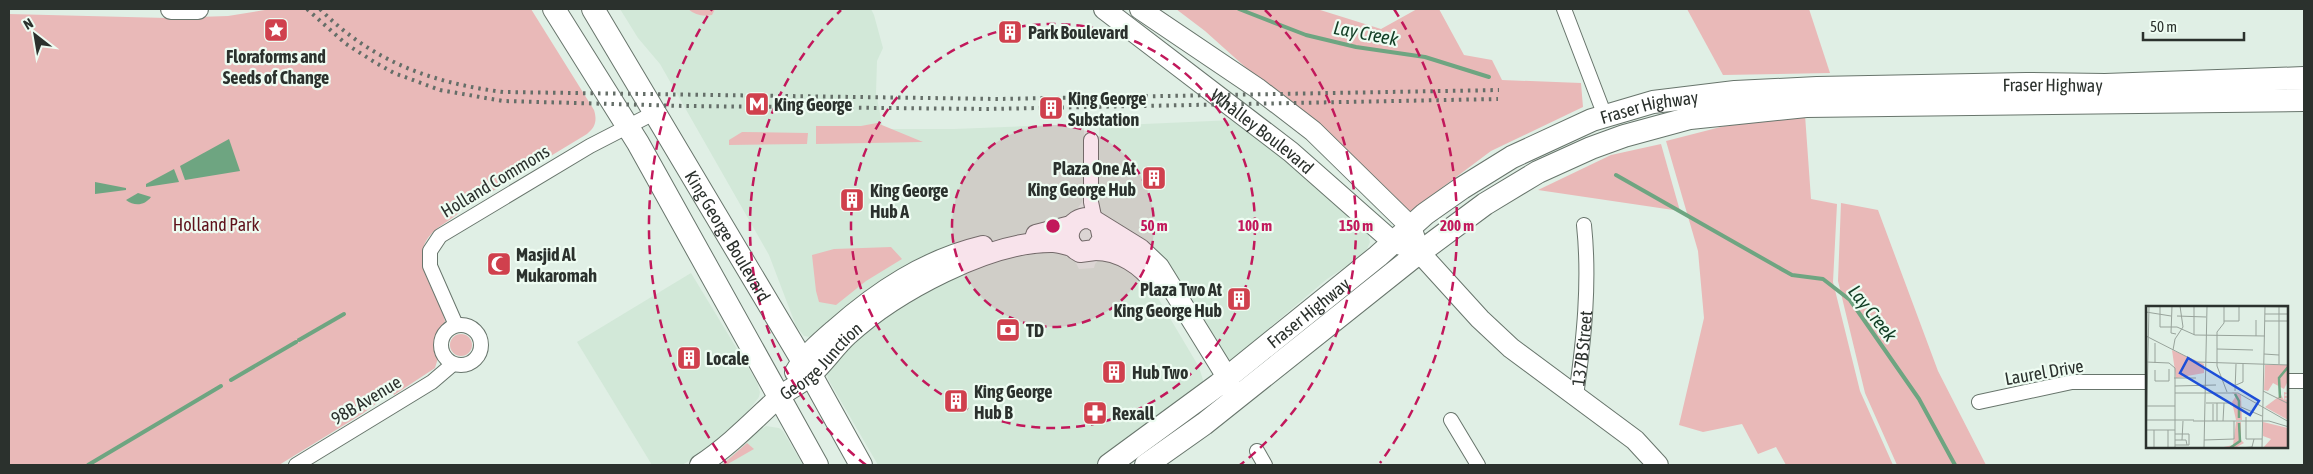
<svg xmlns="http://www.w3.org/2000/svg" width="2313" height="474" font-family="'Asap Condensed',sans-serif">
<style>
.built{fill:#d2e8d8}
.green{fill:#e9b9b8}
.water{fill:#6ea581}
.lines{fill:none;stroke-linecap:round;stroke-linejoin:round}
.stream{stroke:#6ea581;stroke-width:4}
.street-casing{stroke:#68756c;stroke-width:16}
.secondary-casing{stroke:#68756c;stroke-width:22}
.primary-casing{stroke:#68756c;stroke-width:24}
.street{stroke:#fff;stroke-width:14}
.secondary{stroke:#fff;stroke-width:20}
.primary{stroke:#fff;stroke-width:22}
.rail{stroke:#656e68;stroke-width:4;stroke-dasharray:2.5 5;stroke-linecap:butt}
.ring{fill:none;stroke:#c2185b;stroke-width:2.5;stroke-dasharray:9 6}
.labels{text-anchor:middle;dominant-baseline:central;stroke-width:4.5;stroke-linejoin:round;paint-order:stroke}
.poi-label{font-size:18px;font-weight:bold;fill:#2b312d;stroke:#eefcf2;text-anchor:start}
.street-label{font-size:18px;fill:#2b312d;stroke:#eefcf2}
.park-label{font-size:18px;fill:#5f121b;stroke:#eefcf2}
.water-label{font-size:19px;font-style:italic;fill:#123e25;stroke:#eefcf2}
.inset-river{fill:none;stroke:#6ea581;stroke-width:2.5}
.inset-road{fill:none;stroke:#98a39b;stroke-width:1}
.view{fill:#1d4ed8;fill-opacity:0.15;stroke:#1d4ed8;stroke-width:2.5}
.inset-edge{fill:none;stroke:#2b312d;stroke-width:2.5}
.centre{fill:#c2185b;stroke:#eefcf2;stroke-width:2.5}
.ring-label{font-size:15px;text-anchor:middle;font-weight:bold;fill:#c2185b;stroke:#eefcf2;stroke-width:4.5;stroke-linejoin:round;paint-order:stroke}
</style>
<rect width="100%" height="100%" fill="#e0efe5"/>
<g class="built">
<path d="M620,9H871L874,15L883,48L877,61L876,93L883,129H954L1084,124V195L1082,202L1074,213L1045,230L975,244L816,338L804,336L796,326L769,255L660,64L638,38Z"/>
<path d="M1234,120L1314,181L1367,230L1370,242L1365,254L1327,279L1268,329L1266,338L1233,361H1227L1102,217L1099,206V126Z"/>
<path d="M1053,248L1073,257L1079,269L1094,268L1095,264L1100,258L1112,256L1155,293L1199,367L1203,380L1202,385L1121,448L1095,465H878L828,379L826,369L854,335L961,269Z"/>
<path d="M691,273L757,382L760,392L759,397L748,411L716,442L689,461L682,465H652L577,342Z"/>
<path d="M766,426L779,428L783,431L803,465H721L754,434Z"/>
</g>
<g class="green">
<path d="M271,9H531L594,110C597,120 596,127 587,134L463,209C453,219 443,223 433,232C405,260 439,292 445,321L437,341L438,358L435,368L394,395L392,392L362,414L279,465H9V14L167,18L228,16Z"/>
<path d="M688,9H715L712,15C703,17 695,15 688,9Z"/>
<path d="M1176,9H1317L1381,29L1417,9H1439L1464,55L1492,60L1502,80L1581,83L1583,107L1491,151L1408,213L1205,31Z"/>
<path d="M1687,9H1809L1830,73L1723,75Z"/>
<path d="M1805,115L1811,199L1837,204L1833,282L1860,391L1893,465H1786L1776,447L1758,454L1742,424L1703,432L1679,425L1704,318L1698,251L1666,141L1748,120Z"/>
<path d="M877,123L923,142L816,144V126H861Z"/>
<path d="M742,132L808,133L807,144L729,145V140Z"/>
<path d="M1661,144L1680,211L1538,190L1611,155Z"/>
<path d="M1841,203L1878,210L1938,371L1986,465H1897L1865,393L1838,281Z"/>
<path d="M891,247L902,259L866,281L836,305L819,302L816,291L812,255L834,249Z"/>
<circle cx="461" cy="345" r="11"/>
<path d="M747,443L754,449L726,465H722Z"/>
</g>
<g class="water">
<path d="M229,139L240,171L185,180L180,166Z"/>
<path d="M174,169L179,182L146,187V184Z"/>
<path d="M95,182L126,188V190L95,194Z"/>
<path d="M138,193L151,197C145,205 135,207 126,200Z"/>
</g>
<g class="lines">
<g class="stream">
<path d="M1239,9L1306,35L1356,47L1425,57L1489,77"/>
<path d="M1616,175L1783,270L1792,275L1823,279L1850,300L1919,399L1955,465"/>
<path d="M299,340L344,314"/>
<path d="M231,380L296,342"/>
<path d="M88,465L221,386"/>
</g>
<defs>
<g id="street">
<path d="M1564,9L1605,116"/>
<path d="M1091,140V202L1095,221"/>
<circle cx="461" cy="345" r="20"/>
<path d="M456,325L430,266V251L440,236L590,146L656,112"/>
<path d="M2287,381H2304"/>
<path id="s1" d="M1576,396C1584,339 1590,282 1584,225"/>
<path d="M1979,402L2072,382H2147"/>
<path d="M1451,420L1478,465"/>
<path d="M1257,451L1265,465"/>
<path d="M296,465L432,382L453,364"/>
</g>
<g id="secondary">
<path d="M171,9H198"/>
<path id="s2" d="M1104,9L1291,152L1393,242L1407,247"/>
<path d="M1140,9L1257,88L1313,131L1411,227L1420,253L1480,319L1511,348L1635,440L1658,465"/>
<path d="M1100,225L1103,239L1095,250L1080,252C1060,242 1069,216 1090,218L1140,249L1159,267L1227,377L1232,392"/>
<path d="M1036,235L1071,226"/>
<path d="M1095,250C1120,250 1142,265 1156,284"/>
<path d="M795,372C805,355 819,343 834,330C878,291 925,260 983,246"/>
<path id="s3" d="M700,465C729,446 752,422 778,398C788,389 802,384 812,374C825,362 835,347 848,335C895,292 989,241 1053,242C1059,242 1066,245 1072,246"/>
</g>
<g id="primary">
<path d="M554,9L638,143L817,465"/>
<path id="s4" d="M593,9L811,375L861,465"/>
<path id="s5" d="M1109,465L1218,385L1378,256L1425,214L1462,188L1512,157L1592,120L1653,102L1735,92L1817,88L2026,84L2105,85L2304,78"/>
<path d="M1146,465L1204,424L1411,259L1485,204L1538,172L1591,148L1624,136L1690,118L1806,106L2304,100"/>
</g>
</defs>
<use href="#street" class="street-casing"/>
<use href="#secondary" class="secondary-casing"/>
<use href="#primary" class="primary-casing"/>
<use href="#street" class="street"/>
<use href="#secondary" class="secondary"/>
<use href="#primary" class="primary"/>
<g class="rail">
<path d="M307,9L346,44L376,63L394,73L440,90L503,101L685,106L987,109L1498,99"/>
<path d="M320,9C371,61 432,83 503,92L998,99L1499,90"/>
</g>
</g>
<circle cx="1053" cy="226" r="101" fill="#c2185b" fill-opacity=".12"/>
<g class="ring">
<circle cx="1053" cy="226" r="101"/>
<circle cx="1053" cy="226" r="202"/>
<path d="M866 465A303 303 0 0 1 841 10M1265 10A303 303 0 0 1 1240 465"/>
<path d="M726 463A404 404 0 0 1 712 9M1394 9A404 404 0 0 1 1380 463"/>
</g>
<defs>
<symbol id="sight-square" viewBox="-11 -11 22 22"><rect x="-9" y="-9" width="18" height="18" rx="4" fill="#d0404d" stroke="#eefcf2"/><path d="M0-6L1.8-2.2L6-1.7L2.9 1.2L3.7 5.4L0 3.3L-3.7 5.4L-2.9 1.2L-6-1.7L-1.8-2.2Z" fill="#fff"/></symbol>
<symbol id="building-square" viewBox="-11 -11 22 22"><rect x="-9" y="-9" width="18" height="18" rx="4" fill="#d0404d" stroke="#eefcf2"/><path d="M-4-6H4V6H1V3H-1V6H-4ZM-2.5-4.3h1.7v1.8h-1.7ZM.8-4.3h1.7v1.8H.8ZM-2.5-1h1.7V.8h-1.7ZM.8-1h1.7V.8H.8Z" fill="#fff"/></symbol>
<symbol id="metro-square" viewBox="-11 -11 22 22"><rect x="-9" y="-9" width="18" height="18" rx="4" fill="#d0404d" stroke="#eefcf2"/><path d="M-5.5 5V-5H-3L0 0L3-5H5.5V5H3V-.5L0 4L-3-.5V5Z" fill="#fff"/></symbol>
<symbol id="mosque-square" viewBox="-11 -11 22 22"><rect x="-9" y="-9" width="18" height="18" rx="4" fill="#d0404d" stroke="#eefcf2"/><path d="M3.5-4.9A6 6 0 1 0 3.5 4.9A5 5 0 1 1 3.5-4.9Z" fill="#fff"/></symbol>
<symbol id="bank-square" viewBox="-11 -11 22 22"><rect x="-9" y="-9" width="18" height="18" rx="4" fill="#d0404d" stroke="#eefcf2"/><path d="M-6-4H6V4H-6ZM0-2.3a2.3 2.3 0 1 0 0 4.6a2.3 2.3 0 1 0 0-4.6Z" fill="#fff"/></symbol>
<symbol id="pharmacy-square" viewBox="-11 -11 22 22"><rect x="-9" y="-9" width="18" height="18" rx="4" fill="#d0404d" stroke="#eefcf2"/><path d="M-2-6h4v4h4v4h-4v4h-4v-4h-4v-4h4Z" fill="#fff"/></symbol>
</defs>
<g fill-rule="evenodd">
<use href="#sight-square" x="262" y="16" width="28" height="28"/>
<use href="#building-square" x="996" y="18" width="28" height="28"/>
<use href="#metro-square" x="743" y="90" width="28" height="28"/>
<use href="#building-square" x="1037" y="94" width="28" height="28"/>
<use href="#building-square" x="1140" y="164" width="28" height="28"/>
<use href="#building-square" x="838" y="186" width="28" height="28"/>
<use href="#mosque-square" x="485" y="250" width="28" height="28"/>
<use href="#building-square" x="1225" y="285" width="28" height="28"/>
<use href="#bank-square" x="994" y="316" width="28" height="28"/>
<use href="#building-square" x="675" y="344" width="28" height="28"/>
<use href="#building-square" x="1100" y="358" width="28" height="28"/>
<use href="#building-square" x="942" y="387" width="28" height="28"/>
<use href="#pharmacy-square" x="1081" y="399" width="28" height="28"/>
</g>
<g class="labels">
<g class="poi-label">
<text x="1028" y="32">Park Boulevard</text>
<text x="276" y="56" text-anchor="middle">Floraforms and<tspan x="276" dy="21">Seeds of Change</tspan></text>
<text x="1068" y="98">King George<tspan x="1068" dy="21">Substation</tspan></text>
<text x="774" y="104">King George</text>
<text x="1136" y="168" text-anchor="end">Plaza One At<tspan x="1136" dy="21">King George Hub</tspan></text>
<text x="870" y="190">King George<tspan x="870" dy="21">Hub A</tspan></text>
<text x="516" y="254">Masjid Al<tspan x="516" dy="21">Mukaromah</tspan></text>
<text x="1222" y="289" text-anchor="end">Plaza Two At<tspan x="1222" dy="21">King George Hub</tspan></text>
<text x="1026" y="330">TD</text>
<text x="706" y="358">Locale</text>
<text x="1132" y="372">Hub Two</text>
<text x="974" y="391">King George<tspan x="974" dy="21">Hub B</tspan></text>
<text x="1112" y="413">Rexall</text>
</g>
<g class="street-label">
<text stroke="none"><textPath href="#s5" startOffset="1060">Fraser Highway</textPath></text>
<text stroke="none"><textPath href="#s5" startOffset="655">Fraser Highway</textPath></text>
<text stroke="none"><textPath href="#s2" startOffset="200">Whalley Boulevard</textPath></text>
<text transform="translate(495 181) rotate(-31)">Holland Commons</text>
<text stroke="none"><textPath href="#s4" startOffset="264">King George Boulevard</textPath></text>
<text stroke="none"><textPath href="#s5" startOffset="251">Fraser Highway</textPath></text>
<text stroke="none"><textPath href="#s1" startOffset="48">137B Street</textPath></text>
<text stroke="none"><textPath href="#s3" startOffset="160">George Junction</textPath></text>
<text transform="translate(2044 372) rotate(-10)">Laurel Drive</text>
<text transform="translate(366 400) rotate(-31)">98B Avenue</text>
</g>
<g class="park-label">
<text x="216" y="224">Holland Park</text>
</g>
<g class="water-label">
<text transform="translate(1366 33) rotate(11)">Lay Creek</text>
<text transform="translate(1873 313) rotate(52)">Lay Creek</text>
</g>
</g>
<g transform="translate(2146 306)">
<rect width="142" height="142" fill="#e0efe5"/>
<path d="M26,44L58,58V67L30,72ZM119,59H142V75L138,83L127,77L122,85L118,84ZM86,86L95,89L96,114H90L86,96L90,90ZM138,86L142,87L138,89L142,91L138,93L142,94V114L119,101L135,89L138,94ZM90,116H95V134L98,137L89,142H73L87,139ZM117,116L142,122V142H117L125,133L117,130Z" fill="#e9b9b8"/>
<path class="inset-river" d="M89,88L93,95V112M134,92L133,72L142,61M84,142L94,135L93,117"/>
<path class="inset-road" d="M26,0L25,27L30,28M78,0V17L71,26V60L81,86M83,0L143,1M0,6L25,10M119,8H143M31,10L60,11M78,15H93V0M119,15H143M14,21H31L49,29L119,30M14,21V0M48,29V0M0,30L51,56L143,59M110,30V14M71,43L107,44M27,44L29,33L37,21L34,0M118,48L133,49M0,56L23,57L29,62V142M9,57V37M133,58V0M9,64V75H23V63M28,72H50M90,79L97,76V58M29,80L70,79M89,85L90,58M117,85L143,98M29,87H59M59,87H92L143,116M60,97H84M67,98V115M1,100H29M95,101L116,110M100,111V133H116M0,114H48M47,115H123L143,121M71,115V97M77,115L78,97M1,124H29M8,124V142M29,134H40L41,139M36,134L37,115M58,134L88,133V115M29,139H43V128H29M0,142L3,0M22,142V124M58,142L61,0M93,142L106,141L108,133M116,142L119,0"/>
<path class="view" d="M42,52L113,95L104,109L34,67Z"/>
<rect width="142" height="142" class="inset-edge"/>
</g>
<circle cx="1053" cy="226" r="8" class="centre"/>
<g class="ring-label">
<text x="1154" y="231">50 m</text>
<text x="1255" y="231">100 m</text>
<text x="1356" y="231">150 m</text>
<text x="1457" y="231">200 m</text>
</g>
<rect width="2313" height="474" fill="none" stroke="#2b312d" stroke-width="20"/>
<g transform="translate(35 35) rotate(329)" stroke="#eefcf2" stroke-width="4" paint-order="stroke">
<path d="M0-4L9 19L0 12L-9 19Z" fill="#2b312d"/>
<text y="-8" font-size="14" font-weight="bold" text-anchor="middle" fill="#2b312d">N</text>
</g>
<path d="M2143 32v8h101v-8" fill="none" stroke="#2b312d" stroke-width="2.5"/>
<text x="2150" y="32" font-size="15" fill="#2b312d" stroke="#eefcf2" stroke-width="4" paint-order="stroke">50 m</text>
</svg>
